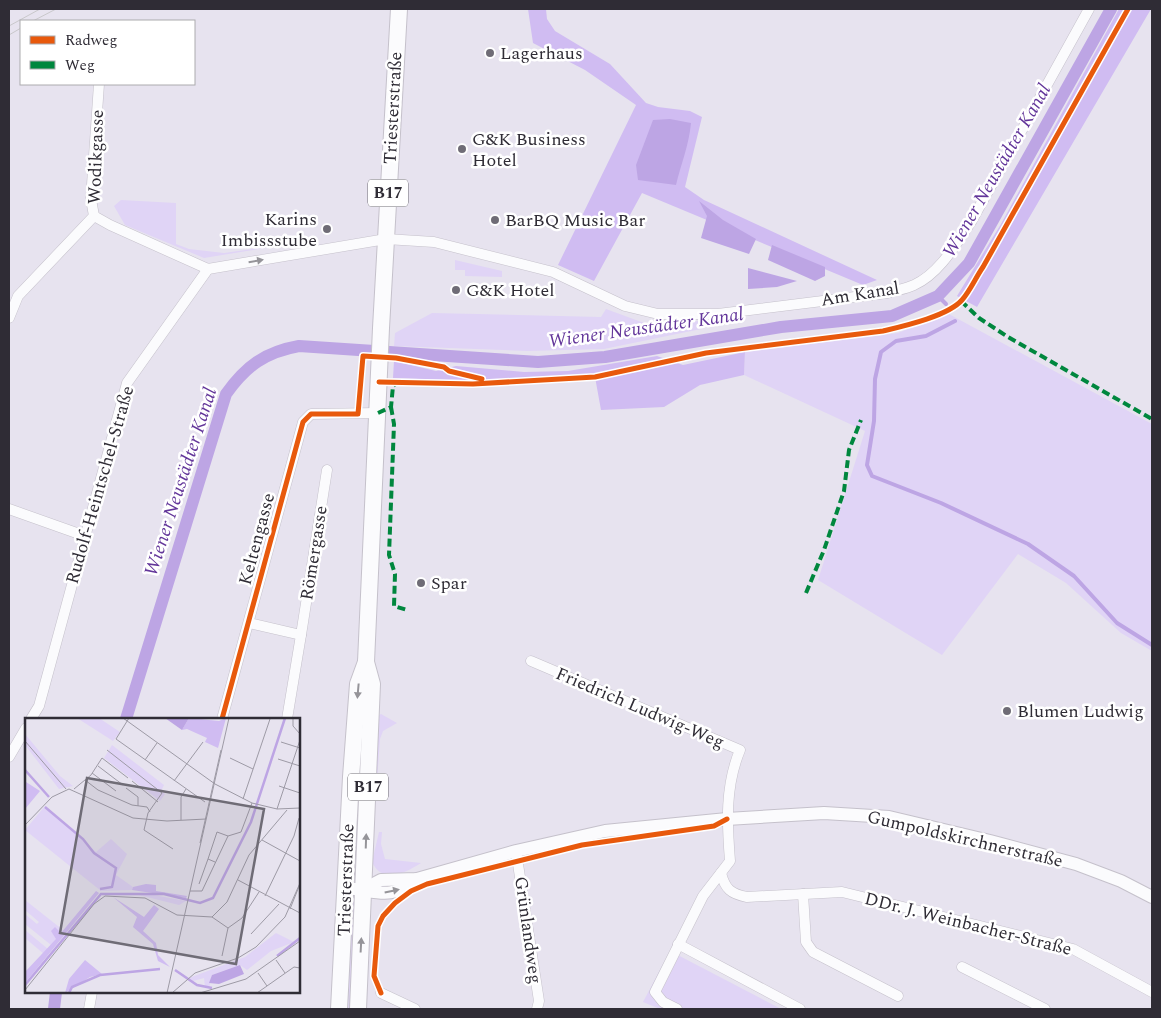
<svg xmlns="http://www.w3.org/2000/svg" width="1161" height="1018" font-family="Spectral,serif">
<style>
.green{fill:#e0d4f6}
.forest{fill:#d0bcf2}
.water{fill:#bda5e4}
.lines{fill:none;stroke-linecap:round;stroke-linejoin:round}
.stream{stroke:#bda5e4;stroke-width:4}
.canal{stroke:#bda5e4;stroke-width:12}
.minor-casing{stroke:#c5c1cb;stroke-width:11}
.tertiary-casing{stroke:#c5c1cb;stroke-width:14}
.primary-casing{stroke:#c5c1cb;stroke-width:18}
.minor{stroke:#fbfbfd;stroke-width:10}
.tertiary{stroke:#fbfbfd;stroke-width:12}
.primary{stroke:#fbfbfd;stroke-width:16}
.tram{stroke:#c9c8cb;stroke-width:1}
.quiet{stroke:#00873e;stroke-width:4;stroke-dasharray:8 4;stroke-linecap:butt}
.cycleway-casing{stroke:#fff;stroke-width:8}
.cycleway{stroke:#e8590c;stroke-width:5}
.oneway{fill:#959499}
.poi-dot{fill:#6f6c76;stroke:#fff;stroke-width:2}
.labels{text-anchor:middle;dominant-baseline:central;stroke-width:5;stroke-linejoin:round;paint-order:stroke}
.shield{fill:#fff;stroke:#6d6b72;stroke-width:1}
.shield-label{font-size:16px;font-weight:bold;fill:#2f2c35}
.poi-label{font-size:18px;fill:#2f2c35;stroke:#fff;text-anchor:start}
.street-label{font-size:18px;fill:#2f2c35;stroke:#fff}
.water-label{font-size:19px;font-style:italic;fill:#63369a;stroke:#fff}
.inset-river{fill:none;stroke:#bda5e4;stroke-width:2.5}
.inset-road{fill:none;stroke:#9d9aa5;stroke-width:1}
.view{fill:#6f6c76;fill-opacity:0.15;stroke:#6f6c76;stroke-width:2.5}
.inset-edge{fill:none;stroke:#2f2c35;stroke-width:2.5}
</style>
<rect width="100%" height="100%" fill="#e7e3ef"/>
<g class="green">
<path d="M121,200L176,203V244L189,249L224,253L302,242L204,258L125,225L114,206Z"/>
<path d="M455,260L502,271V277L465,276V270H455Z"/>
<path d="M606,309L655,327L698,321L701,329L604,349L527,351L394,346L395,333L432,313L601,317Z"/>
<path d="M947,313L1152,424V651L1121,633L1066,583L1018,554L942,655L818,580L865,431L744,375L745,352L898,333Z"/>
<path d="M381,714L397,723L383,731L380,739L375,810L378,716Z"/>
<path d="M379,832H382L381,844L385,859L421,863C405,873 383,885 372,862Z"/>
<path d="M355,898L352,1009H348L351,906Z"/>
<path d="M670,951L781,1009H660L643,1002Z"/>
</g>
<g class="forest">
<path d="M528,9H546L547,19L555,31L610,64L646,103L658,107L690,111L702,117L685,187L704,200L877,280L863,285L642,193L594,281L558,265L636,105L585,70L533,43Z"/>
<path d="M1119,9H1151L977,307L957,296L1001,224Z"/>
<path d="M745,352L744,375L700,385L664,407L601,410L595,377L500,382L393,378L394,361L436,371L456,366L524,372L568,371L657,356L683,365Z"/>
</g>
<g class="water">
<path d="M670,119L691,123C689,145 681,164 676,185L638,180L636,165L653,120Z"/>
<path d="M699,201L723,220L756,239L749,254L701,238L707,216Z"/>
<path d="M772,245L825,267V276L815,281L768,260Z"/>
<path d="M748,268L797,281L777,287L748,289Z"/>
</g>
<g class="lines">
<g class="stream">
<path d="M938,296L946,304"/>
<path d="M955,321L926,336L896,341L881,352L875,379L874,421L867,465L872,476L941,503L1028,544L1074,576L1117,623L1152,645"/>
</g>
<g class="canal">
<path d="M126,719L226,394C246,366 265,352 299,346L538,362L605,357L781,327L892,316L938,296L969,263L1111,9"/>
<path d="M54,1009L56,992"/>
</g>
<defs>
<g id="minor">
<path d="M94,216L110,225L208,269L386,239L434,242L553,272L625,306L658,314H718L887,293C896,290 906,289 914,285C939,274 956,244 971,222L1089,9"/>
<path d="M9,318L18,296L94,216L91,199L99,84"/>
<path d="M9,509L85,536"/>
<path d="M249,623L301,635L287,719"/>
<path d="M301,635L327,470"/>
<path d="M531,661L740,750C725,786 727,823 730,861L703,896L655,992L663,1002L677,1009"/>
<path d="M31,719L39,706L127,383L208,269"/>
<path d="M222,719L303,422L311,414L378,413"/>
<path d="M9,757L26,728"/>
<path d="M516,851L539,1001L537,1009"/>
<path d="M721,873C725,889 731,894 747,897L842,892L1073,949L1152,992"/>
<path d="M803,894L806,942L813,952L898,996"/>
<path d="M678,944L800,1009"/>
<path d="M962,967L1045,1009"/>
<path d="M381,993L415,1009"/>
<path d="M89,1009L92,992"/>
</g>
<g id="tertiary">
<path d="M345,888C377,890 388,902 417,879"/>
<path d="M364,889L381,880L417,879L516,851L605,831L727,819L824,813L889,817L990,841L1076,864L1121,881L1152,897"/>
</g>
<g id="primary">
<path d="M339,1009L351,777L358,684L366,662"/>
<path d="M358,1009L372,684L366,662L381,328L399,9"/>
</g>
</defs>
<use href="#minor" class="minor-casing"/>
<use href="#tertiary" class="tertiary-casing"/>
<use href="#primary" class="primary-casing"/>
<use href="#minor" class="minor"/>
<use href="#tertiary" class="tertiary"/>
<use href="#primary" class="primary"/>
<g class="tram">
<path d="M33,21L56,9"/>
<path d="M9,26L40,9"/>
<path d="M9,35L21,28"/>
</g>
<g class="quiet">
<path d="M961,301L979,318L1008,337L1152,419"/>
<path d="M391,407L394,424L389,555L395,574L394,606L407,610"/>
<path d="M378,413L391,407L393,386L397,383"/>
<path d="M806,593L824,550L844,491L849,450L861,420"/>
</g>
<defs>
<g id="cycleway">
<path d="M379,382L473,384L595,377L706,353L883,331C904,326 948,316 962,300C970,291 976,277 983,267L1128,9"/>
<path d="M222,719L303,422L311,414H358L363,356L396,358L444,367L449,371L482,379"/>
<path d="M381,993L374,976L378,926L383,916L395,903L411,891L427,884L582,845L714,826L727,819"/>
</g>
</defs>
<use href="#cycleway" class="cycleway-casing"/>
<use href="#cycleway" class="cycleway"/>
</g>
<defs><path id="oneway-solid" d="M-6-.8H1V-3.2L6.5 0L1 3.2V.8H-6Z" transform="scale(1.25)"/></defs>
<g class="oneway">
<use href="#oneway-solid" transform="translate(256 261) rotate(-10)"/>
<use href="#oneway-solid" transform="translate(358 691) rotate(95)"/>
<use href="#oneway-solid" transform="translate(366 841) rotate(-88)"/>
<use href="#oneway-solid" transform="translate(392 891) rotate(-12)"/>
<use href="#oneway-solid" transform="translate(361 945) rotate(-87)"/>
</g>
<g class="poi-dot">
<circle cx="490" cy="53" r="5"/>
<circle cx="462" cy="149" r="5"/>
<circle cx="495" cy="220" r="5"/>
<circle cx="327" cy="229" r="5"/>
<circle cx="456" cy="290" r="5"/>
<circle cx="421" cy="583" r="5"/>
<circle cx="1007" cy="711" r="5"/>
</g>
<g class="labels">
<g class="shield">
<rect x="368" y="179.5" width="40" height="27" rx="4"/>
<rect x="348" y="773.5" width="40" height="27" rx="4"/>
</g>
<g class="shield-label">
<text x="388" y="193">B17</text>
<text x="368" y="787">B17</text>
</g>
<g class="poi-label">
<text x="500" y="53">Lagerhaus</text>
<text x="472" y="139">G&amp;K Business<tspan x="472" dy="21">Hotel</tspan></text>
<text x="317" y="219" text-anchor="end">Karins<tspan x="317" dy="21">Imbissstube</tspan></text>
<text x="505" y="220">BarBQ Music Bar</text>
<text x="466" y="290">G&amp;K Hotel</text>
<text x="431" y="583">Spar</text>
<text x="1017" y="711">Blumen Ludwig</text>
</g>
<g class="street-label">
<text transform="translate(393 108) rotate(-87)">Triesterstraße</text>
<text transform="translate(96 157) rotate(-88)">Wodikgasse</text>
<text transform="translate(860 294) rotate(-9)">Am Kanal</text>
<text transform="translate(100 485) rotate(-74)">Rudolf-Heintschel-Straße</text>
<text transform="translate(257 539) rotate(-75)">Keltengasse</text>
<text transform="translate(314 553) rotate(-81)">Römergasse</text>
<text transform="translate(640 708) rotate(23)">Friedrich Ludwig-Weg</text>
<text transform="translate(965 839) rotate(13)">Gumpoldskirchnerstraße</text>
<text transform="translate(346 880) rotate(-88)">Triesterstraße</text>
<text transform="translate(968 924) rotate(14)">DDr. J. Weinbacher-Straße</text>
<text transform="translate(528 930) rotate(82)">Grünlandweg</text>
</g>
<g class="water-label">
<text transform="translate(997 171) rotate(-60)">Wiener Neustädter Kanal</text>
<text transform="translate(646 328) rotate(-8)">Wiener Neustädter Kanal</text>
<text transform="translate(181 482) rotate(-72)">Wiener Neustädter Kanal</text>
</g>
</g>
<g transform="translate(25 718)">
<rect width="275" height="275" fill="#e7e3ef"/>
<path d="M52,0H74L95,14L88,23ZM0,16L35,58L48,68L34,71L0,27ZM87,27L139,67L136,73L140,76L135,83L79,40ZM20,88L71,134L86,121L102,136L91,157L108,169L107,172L76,173L0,112ZM114,177H129L161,183L154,187ZM0,182L38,212L35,215L27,213L32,221L26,227L0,206V196L12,206L14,204L0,192ZM0,212L23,231L19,236L0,220ZM251,215L269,224L246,233L222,252L215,247L187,257L184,270L180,269L179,260L168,263L164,260L220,239Z" fill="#e0d4f6"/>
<path d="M164,0L194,3L201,0L193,30L180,24L182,20L162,11L157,12ZM1,64L15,73L0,91V65ZM121,166L131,167V173L162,178L161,180L107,172L108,169ZM71,173L74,175L0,265V254L31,221L26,213L30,209L36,215ZM88,179L119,199L129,187L134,191L118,213L131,225L133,237L145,249L133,243L128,226L108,209L112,199ZM60,242L77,256L65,259L40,275L44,261Z" fill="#d0bcf2"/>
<path d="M140,0H164L157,12ZM215,247L219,256L194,266L184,265L187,257Z" fill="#bda5e4"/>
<path class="inset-river" d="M0,52L24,79M20,89L58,121L69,135L91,150L87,169L75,171M252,238L275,220M150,252L172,267L187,270M0,267L76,176H139L175,185L188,180L226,104L260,0M44,275L47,269L75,257L135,251"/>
<path class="inset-road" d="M98,0L190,66L227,85L252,91L275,90M104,0L91,21L180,84M268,0V8L275,16M0,23L41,71M256,24L275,30M82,32L137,75L123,95L119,112L148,131M205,40L228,51M253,41L275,48M120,42L132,25M73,48L98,67M67,55L91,73M60,62L73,72L107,87L122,89L125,94M107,63L133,84M149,63L178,24M254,68L275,75M101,70L113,79V88M49,71L66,57L77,40L103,60M218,81L245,1M252,91L275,22M156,102V79L161,71M0,107L27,79L44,71L108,100L142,103L181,101M237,122L275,143M175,125L196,32M190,144L183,141L192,114L203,118M213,162L275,195M174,166L183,141M165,173H177L203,118L216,114L227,85M240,178L269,118L274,100M265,191L275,166M187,199L202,184L224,137L262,92M226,216L254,186M197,238L203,210L217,200L234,174M251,242L260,255M233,255L242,268M0,272L69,186L80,178L120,180L152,197L187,199L203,210M142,275L204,0M147,275L170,255L213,240L231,229L260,199L275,165M175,275L221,261L275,223M232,275L269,249L275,250"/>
<path class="view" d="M62,60L239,91L211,246L35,215Z"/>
<rect width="275" height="275" class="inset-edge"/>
</g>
<rect width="1161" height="1018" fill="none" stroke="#2f2c35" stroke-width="20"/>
<rect x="20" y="20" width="175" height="65" fill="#ffffff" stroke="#acabae"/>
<rect x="30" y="36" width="25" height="8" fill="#e8590c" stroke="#acabae"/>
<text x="65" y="45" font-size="15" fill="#2f2c35">Radweg</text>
<rect x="30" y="61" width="25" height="8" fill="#00873e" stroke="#acabae"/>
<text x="65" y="70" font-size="15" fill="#2f2c35">Weg</text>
</svg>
